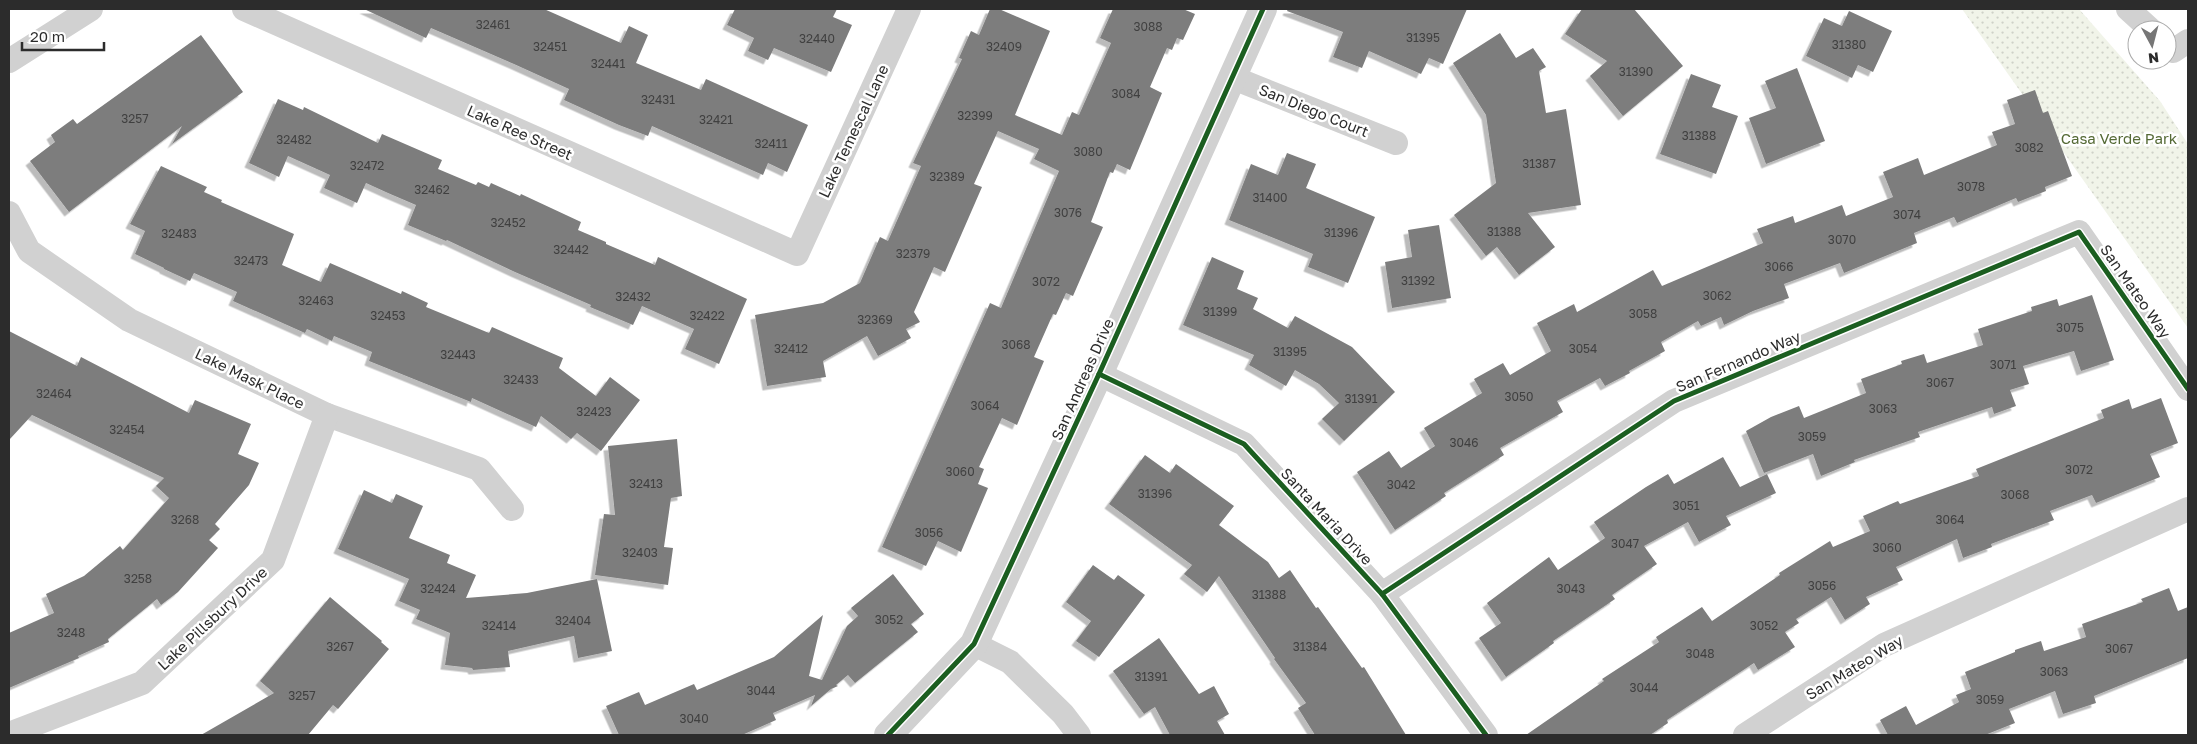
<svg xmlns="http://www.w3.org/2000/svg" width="2197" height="744" font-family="'Golos Text',sans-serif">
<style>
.park{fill:url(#park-dots)}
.building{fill:#7d7d7d;filter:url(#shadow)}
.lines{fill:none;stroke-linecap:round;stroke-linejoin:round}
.minor{stroke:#d1d1d1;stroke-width:24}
.tertiary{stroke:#d1d1d1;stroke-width:28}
.cycleway-casing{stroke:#fff;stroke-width:8}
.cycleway{stroke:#1b5e20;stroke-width:5}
.labels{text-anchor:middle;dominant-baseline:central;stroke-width:5;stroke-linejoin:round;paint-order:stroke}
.number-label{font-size:12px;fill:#404040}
.street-label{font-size:15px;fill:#2c2c2c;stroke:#fff}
.park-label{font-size:15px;fill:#556a36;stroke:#fff}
</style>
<defs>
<pattern id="park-dots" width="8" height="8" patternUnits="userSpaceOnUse" patternTransform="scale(1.25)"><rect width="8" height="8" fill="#f1f4e9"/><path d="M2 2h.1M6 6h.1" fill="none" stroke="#cfd1c8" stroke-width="1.8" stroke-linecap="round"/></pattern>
<filter id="shadow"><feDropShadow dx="-4.5" dy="4.5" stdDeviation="0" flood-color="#0004"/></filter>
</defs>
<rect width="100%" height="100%" fill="#fff"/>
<path class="park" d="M1962,9H2079L2160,101L2188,144V328Z"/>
<g class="building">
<path d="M364,9H544L621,43L629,26L648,35L636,63L701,90L706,79L808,125L787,172L768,163L763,175L652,126L648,136L619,125L564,100L569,89L514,64L431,28L426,38Z"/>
<path d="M735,9H837L833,17L852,25L831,72L774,48L768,60L748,51L754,38L727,25Z"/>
<path d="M990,9H999L1050,31L1015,115L1062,135L1072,112L1079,115L1111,43L1100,38L1113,9H1183L1195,14L1183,40L1177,38L1172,50L1167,48L1150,87L1162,93L1130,170L1117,164L1113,173L1110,172L1091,222L1103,227L1073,296L1066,293L1056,315L1053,314L1034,357L1044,361L1017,425L1002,418L979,467L984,469L978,484L988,488L961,552L938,541L926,566L882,547L990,303L1001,308L1059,171L1034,159L1039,149L998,131L974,184L982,187L945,272L934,267L914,312L920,322L906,329L911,338L878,356L867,336L823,361L826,377L767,386L755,315L823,303L860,283L880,237L888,241L921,166L913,163L962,59L959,58L971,31L979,35Z"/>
<path d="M1288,9H1467L1443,64L1429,58L1421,74L1369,51L1362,68L1333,57L1343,32L1287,11Z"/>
<path d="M1582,9H1634L1683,66L1623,116L1590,76L1607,61L1565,34Z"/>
<path d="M1849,11L1892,31L1873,72L1858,65L1852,78L1806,56L1824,18L1842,26Z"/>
<path d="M1500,33L1516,58L1533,48L1546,67L1539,71L1546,113L1566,109L1581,205L1528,213L1555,247L1519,275L1497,247L1486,256L1454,215L1496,183L1486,115L1453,63Z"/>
<path d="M201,35L243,92L172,144L182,126L69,212L30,161L55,142L51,135L73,119L77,124Z"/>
<path d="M1797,68L1825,141L1766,164L1749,118L1776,108L1765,81Z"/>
<path d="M1691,74L1721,85L1712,107L1738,116L1716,174L1660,154Z"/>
<path d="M2035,90L2043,113L2048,111L2072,176L2045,187L2046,191L2018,202L2016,198L1957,223L1954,217L1914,233L1917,243L1844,273L1840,263L1784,284L1789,298L1753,311L1724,325L1721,317L1701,326L1698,321L1661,342L1665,351L1629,371L1630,373L1605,386L1600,378L1557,401L1563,412L1500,448L1504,455L1444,493L1446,496L1395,530L1357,472L1389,451L1401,468L1435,446L1424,428L1482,393L1474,379L1503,363L1510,375L1551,351L1537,323L1574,304L1577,312L1653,270L1662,286L1763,243L1757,229L1793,216L1795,223L1842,205L1846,216L1893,197L1883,172L1918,158L1924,175L1997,145L1992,132L2015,124L2007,100Z"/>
<path d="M278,99L303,110L304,107L378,143L382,134L442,160L438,169L476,185L478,182L489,187L491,183L520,196L521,194L581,222L578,230L606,242V244L655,265L658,257L747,299L719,364L685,349L694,329L642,306L633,325L590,307L591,305L515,272L447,240L446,241L408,225L416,205L388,193L366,183L357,203L324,188L330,175L288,156L279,177L249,163Z"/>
<path d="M1287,153L1316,164L1306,188L1375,217L1348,283L1308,267L1313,254L1229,220L1251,164L1278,175Z"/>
<path d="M161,166L207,187L204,192L222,200L221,202L294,234L282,265L321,282L330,263L401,294L402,291L428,303L426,307L489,333L492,327L563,358L559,368L596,396L610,377L640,400L601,451L577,433L571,439L541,416L536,427L472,398L471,402L369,361L372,352L334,336L332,341L307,329L305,333L233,301L237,292L194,273L190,281L164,269V268L135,254L145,231L130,224Z"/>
<path d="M1439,225L1451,298L1392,308L1385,262L1412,257L1408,230Z"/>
<path d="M1212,257L1244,271L1237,289L1258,298L1253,309L1288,328L1295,316L1352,347L1395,392L1344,441L1322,419L1339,403L1319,384L1295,370L1286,386L1249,365L1254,355L1183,325Z"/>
<path d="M2092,295L2114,360L2081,371L2074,351L2023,366L2029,384L2010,390L2016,406L1994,414L1992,407L1918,432L1920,437L1854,460L1855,462L1821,476L1813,454L1764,473L1746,431L1771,417L1799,406L1804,418L1866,393L1861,379L1902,364L1901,361L1924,354L1927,363L1983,345L1978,329L2032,311L2031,307L2057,299L2059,306Z"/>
<path d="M9,331L77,366L81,357L189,413L195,400L251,424L238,454L259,463L249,485L215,524L220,529L209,540L218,548L178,592L161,605L157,599L108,639L109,642L78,656L79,658L9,688V633L54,613L46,594L84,576L120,546L123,550L169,498L156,486L164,478L32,415L9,440Z"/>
<path d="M2161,398L2178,443L2150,454L2160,477L2096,503L2092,495L2050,511L2054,520L1991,544L1992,547L1963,558L1957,539L1896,567L1903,580L1866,597L1870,604L1845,620L1831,597L1796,619L1799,623L1785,632L1795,647L1758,670L1754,663L1667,720L1668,723L1650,735H1526L1604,681L1602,679L1659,642L1656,637L1702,607L1712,621L1780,575L1779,573L1830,541L1833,547L1870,531L1863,516L1898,501L1900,504L1979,476L1976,469L2104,418L2101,410L2129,399L2132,409Z"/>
<path d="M677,439L682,496L671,498L664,547L673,548L668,585L595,575L604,514L615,515L608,446Z"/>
<path d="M1145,455L1170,473L1176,464L1234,506L1219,525L1268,562L1279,578L1290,570L1316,608L1318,607L1362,668L1364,667L1406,735H1315L1298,708L1306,703L1274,659L1275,658L1219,576L1207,592L1184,574L1192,565L1109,504Z"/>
<path d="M1723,457L1740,487L1767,474L1776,493L1726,516L1731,525L1699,542L1688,522L1644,546L1657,564L1612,595L1615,599L1553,641L1554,643L1506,677L1479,638L1501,623L1487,603L1549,557L1558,570L1605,538L1594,522L1646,487L1668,474L1674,484Z"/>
<path d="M364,490L392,503L396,494L423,506L409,538L450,555L447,563L476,575L466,598L527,593L597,579L612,651L578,658L574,636L508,651L510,667L473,670L472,668L445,665L450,633L416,619L420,610L399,601L409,579L338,549Z"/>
<path d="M1093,565L1114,580L1118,575L1145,595L1099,657L1076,641L1091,621L1066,602Z"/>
<path d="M893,574L924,614L911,624L918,632L855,683L848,675L836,685L838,686L831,689L811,706L815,695L773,713L776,720L742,735H619L606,706L639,692L645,705L694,684L697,690L774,657L823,615L809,676L822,680L847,626L858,616L851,608Z"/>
<path d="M2169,588L2178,611L2188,607V658L2094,696L2096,703L2063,714L2055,691L2009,709L2015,723L1985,735H1888L1880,720L1906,706L1916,725L1959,702L1956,695L1971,689L1965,672L2015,652V650L2041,641L2044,651L2086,637L2082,624L2143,602L2141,599Z"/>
<path d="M330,597L382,641L381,642L389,649L338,709L333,705L308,735H201L274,693L260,681Z"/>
<path d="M1159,638L1199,694L1214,686L1229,714L1217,721L1225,735H1170L1155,707L1144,714L1113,671Z"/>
</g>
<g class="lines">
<g class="minor">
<path d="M244,9L797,254L909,9"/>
<path d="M2128,9L2151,30"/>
<path d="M2167,45L2173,51L2188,41"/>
<path d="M9,61L91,9"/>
<path d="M1231,77L1396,143"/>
<path d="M9,213L29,251L129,320L327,415L479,469L512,509"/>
<path d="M1099,374L1244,444L1382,594L1486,735"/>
<path d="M1382,594L1674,401L2079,232L2188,389"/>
<path d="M974,644L1010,662L1063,714L1079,735"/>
<path d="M9,734L142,683L273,560L327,415"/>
<path d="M1745,735L1884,645L2188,509"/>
</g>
<path class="tertiary" d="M888,735L974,644L1099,374L1263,9"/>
<defs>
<g id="cycleway">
<path d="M1099,374L1244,444L1382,594L1486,735"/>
<path d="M1382,594L1674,401L2079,232L2188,389"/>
<path d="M888,735L974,644L1099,374L1263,9"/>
</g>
</defs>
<use href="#cycleway" class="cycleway-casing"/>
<use href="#cycleway" class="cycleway"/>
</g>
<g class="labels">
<g class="number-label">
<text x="493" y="24">32461</text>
<text x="1148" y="26">3088</text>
<text x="1423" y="37">31395</text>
<text x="817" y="38">32440</text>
<text x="1849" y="44">31380</text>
<text x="550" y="46">32451</text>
<text x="1004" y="46">32409</text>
<text x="608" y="63">32441</text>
<text x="1636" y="71">31390</text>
<text x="1126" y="93">3084</text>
<text x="658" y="99">32431</text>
<text x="975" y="115">32399</text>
<text x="135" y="118">3257</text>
<text x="716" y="119">32421</text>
<text x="1699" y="135">31388</text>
<text x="294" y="139">32482</text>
<text x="771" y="143">32411</text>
<text x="2029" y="147">3082</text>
<text x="1088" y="151">3080</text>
<text x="1539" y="163">31387</text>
<text x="367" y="165">32472</text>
<text x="947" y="176">32389</text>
<text x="1971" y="186">3078</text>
<text x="432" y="189">32462</text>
<text x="1270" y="197">31400</text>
<text x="1068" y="212">3076</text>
<text x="1907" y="214">3074</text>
<text x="508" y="222">32452</text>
<text x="1504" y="231">31388</text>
<text x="1341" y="232">31396</text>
<text x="179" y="233">32483</text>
<text x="1842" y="239">3070</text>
<text x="571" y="249">32442</text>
<text x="913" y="253">32379</text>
<text x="251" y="260">32473</text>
<text x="1779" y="266">3066</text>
<text x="1418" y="280">31392</text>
<text x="1046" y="281">3072</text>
<text x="1717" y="295">3062</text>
<text x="633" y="296">32432</text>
<text x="316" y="300">32463</text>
<text x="1220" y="311">31399</text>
<text x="1643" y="313">3058</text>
<text x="388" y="315">32453</text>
<text x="707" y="315">32422</text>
<text x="875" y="319">32369</text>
<text x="2070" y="327">3075</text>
<text x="1016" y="344">3068</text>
<text x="791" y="348">32412</text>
<text x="1583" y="348">3054</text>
<text x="1290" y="351">31395</text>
<text x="458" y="354">32443</text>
<text x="2003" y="364">3071</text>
<text x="521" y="379">32433</text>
<text x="1940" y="382">3067</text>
<text x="54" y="393">32464</text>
<text x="1519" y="396">3050</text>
<text x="1361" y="398">31391</text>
<text x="985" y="405">3064</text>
<text x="1883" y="408">3063</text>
<text x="594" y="411">32423</text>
<text x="127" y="429">32454</text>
<text x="1812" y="436">3059</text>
<text x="1464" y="442">3046</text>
<text x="2079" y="469">3072</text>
<text x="960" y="471">3060</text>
<text x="646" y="483">32413</text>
<text x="1401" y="484">3042</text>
<text x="1155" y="493">31396</text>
<text x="2015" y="494">3068</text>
<text x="1686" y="505">3051</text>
<text x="185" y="519">3268</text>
<text x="1950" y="519">3064</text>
<text x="929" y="532">3056</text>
<text x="1625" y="543">3047</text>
<text x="1887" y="547">3060</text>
<text x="640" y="552">32403</text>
<text x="138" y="578">3258</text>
<text x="1822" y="585">3056</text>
<text x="438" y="588">32424</text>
<text x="1571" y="588">3043</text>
<text x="1269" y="594">31388</text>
<text x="889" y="619">3052</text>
<text x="573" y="620">32404</text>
<text x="499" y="625">32414</text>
<text x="1764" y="625">3052</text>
<text x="71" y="632">3248</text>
<text x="340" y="646">3267</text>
<text x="1310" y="646">31384</text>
<text x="2119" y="648">3067</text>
<text x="1700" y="653">3048</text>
<text x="2054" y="671">3063</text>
<text x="1151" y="676">31391</text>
<text x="1644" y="687">3044</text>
<text x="761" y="690">3044</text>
<text x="302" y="695">3257</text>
<text x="1990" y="699">3059</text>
<text x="694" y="718">3040</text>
</g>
<g class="street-label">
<text transform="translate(1314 110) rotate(22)">San Diego Court</text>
<text transform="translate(853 131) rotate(-65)">Lake Temescal Lane</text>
<text transform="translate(520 132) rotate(24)">Lake Ree Street</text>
<text transform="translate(2136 291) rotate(55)">San Mateo Way</text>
<text transform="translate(1738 361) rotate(-23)">San Fernando Way</text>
<text transform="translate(250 378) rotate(26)">Lake Mask Place</text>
<text transform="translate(1082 379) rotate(-66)">San Andreas Drive</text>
<text transform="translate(1327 516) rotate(47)">Santa Maria Drive</text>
<text transform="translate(212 618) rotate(-43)">Lake Pillsbury Drive</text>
<text transform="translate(1854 667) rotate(-31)">San Mateo Way</text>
</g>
<g class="park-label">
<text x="2119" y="138">Casa Verde Park</text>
</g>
</g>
<rect width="2197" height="744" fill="none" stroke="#2c2c2c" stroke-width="20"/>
<g transform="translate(2152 45) rotate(173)"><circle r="24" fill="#ffffff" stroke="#ababab"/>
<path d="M0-4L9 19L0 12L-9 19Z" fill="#767676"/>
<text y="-8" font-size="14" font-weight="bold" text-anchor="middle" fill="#2c2c2c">N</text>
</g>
<path d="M22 42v8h82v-8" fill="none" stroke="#2c2c2c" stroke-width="2.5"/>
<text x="30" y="42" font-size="15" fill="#2c2c2c" stroke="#ffffff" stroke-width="4" paint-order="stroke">20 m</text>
</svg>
